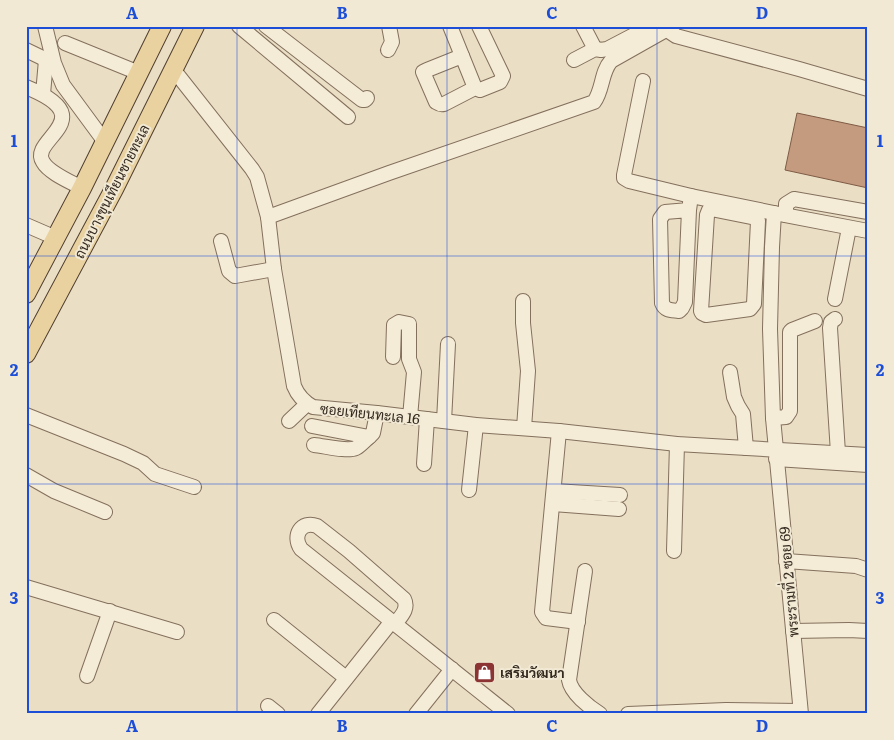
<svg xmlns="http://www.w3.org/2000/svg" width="894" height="740" font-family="Literata,Sarabun,serif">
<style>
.building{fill:#c49b7e;stroke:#7f5b45}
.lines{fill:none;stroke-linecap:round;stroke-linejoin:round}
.minor-casing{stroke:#83705d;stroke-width:16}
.major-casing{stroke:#513f30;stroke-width:20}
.minor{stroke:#f5ecd7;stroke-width:14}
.major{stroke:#e9d2a0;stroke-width:18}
.grid{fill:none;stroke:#1d4ed8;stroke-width:1;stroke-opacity:0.55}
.labels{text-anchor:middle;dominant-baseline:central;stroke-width:4;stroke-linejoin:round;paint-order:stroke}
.street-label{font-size:14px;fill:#34291f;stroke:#f2e9d4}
.poi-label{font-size:14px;font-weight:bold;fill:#34291f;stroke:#f2e9d4;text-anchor:start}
.neatline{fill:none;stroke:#1d4ed8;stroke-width:2}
.grid-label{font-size:16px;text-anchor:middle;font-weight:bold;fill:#1d4ed8}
</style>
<rect width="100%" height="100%" fill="#eadec5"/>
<path class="building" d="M797,113L868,128V188L785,170Z"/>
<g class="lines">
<defs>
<g id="minor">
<path d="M45,26L54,63L63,85L105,142"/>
<path d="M239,26L348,117"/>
<path d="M266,26L362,100H365L367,98"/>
<path d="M450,26L475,88"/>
<path d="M583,26L595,49"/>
<path d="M667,30L676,36L799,69L868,89"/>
<path d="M65,43L139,73"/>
<path d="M26,50L53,63"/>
<path d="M388,50L392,42L389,26"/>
<path d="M462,56L427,70L423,72L436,102C439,104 440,105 444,104L475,88L480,90L500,82L503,76L479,26"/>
<path d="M574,60L595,49L601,50L607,49L651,26"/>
<path d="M173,69L252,169L257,177L268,217L274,269L294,386C298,396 304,402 313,407L377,413L476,425L559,431L677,444L868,455"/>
<path d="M643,81L624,175V178L629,181L691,196L774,213L868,231"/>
<path d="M26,87C105,119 28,139 43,162C49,173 71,182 82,188"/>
<path d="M43,94L46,60"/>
<path d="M711,209L756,218L758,221L754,304L750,309L706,315L702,313L701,311L707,215L709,210Z"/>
<path d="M689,210L665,212L660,219L662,303C665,311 672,310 679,311L682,308L685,302L689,210L691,196"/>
<path d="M774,213L772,247L770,329L773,418L801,714"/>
<path d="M786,215V204L794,199L868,212"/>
<path d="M268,217L389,173L594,102C603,90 601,72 611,61L673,26"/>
<path d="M26,225L56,238"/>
<path d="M221,241L229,271L235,276L274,269"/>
<path d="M835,299L849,228"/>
<path d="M523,301V323L528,371L524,428"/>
<path d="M835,319L831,322L830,328L838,453"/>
<path d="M393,357L394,325L399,322L409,324V359L414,372L410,417"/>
<path d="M730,372L734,397L738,406L743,414L746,448"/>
<path d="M26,415L124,454L143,463L155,474L194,487"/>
<path d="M773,418L786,417L790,411V332L792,330L815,321"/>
<path d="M289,421L307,404"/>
<path d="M444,421L448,344"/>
<path d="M312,426L369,437L373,433L377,413"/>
<path d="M559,431L542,612L546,618L578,622"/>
<path d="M314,445C325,446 347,452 356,448C361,445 365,440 369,437"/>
<path d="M776,459L868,465"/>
<path d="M424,464L427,419"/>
<path d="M26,475L54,491L105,512"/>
<path d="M469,490L476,425"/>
<path d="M554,491L620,495"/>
<path d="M553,504L619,509"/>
<path d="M674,551L677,444"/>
<path d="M786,561L856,566L868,570"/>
<path d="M585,571L569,680C571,693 589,707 600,714"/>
<path d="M26,587L177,632"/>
<path d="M274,620L346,678"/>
<path d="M395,624C401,616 409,609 404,599L349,551L317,526C301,520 292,536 301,549L508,714"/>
<path d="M793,631L849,630L868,631"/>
<path d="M87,676L110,611"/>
<path d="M268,706L278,714"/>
<path d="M318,714L392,621"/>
<path d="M416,714L452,669"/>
<path d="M628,714L726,710L800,711"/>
</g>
<g id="major">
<path d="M26,294L82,188L162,26"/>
<path d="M26,354L114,189L195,26"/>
</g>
</defs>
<use href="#minor" class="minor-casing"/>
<use href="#major" class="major-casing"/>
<use href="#minor" class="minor"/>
<use href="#major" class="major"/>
</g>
<path class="grid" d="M237,26V714M447,26V714M657,26V714M26,256H868M26,484H868"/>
<defs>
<symbol id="shop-square" viewBox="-11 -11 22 22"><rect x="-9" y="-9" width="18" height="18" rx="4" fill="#8c3334" stroke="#f2e9d4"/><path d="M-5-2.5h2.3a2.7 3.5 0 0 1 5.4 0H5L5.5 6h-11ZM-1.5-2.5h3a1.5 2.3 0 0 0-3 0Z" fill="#fff"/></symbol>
</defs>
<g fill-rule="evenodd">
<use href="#shop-square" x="472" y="660" width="25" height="25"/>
</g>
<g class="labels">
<g class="street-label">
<text transform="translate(111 191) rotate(-63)">ถนนบางขุนเทียนชายทะเล</text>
<text transform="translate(370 413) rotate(6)">ซอยเทียนทะเล 16</text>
<text transform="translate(788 582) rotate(-95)">พระรามที่ 2 ซอย 69</text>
</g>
<g class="poi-label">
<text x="500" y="672">เสริมวัฒนา</text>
</g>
</g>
<rect width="894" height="740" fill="none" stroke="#f2e9d4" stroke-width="55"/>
<rect x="28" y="28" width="838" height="684" class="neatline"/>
<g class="grid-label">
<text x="132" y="19">A</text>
<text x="342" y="19">B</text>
<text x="552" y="19">C</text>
<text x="762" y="19">D</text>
<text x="14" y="147">1</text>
<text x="880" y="147">1</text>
<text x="14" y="376">2</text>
<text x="880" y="376">2</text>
<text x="14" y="604">3</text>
<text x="880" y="604">3</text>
<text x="132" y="732">A</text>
<text x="342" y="732">B</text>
<text x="552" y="732">C</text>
<text x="762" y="732">D</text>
</g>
</svg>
